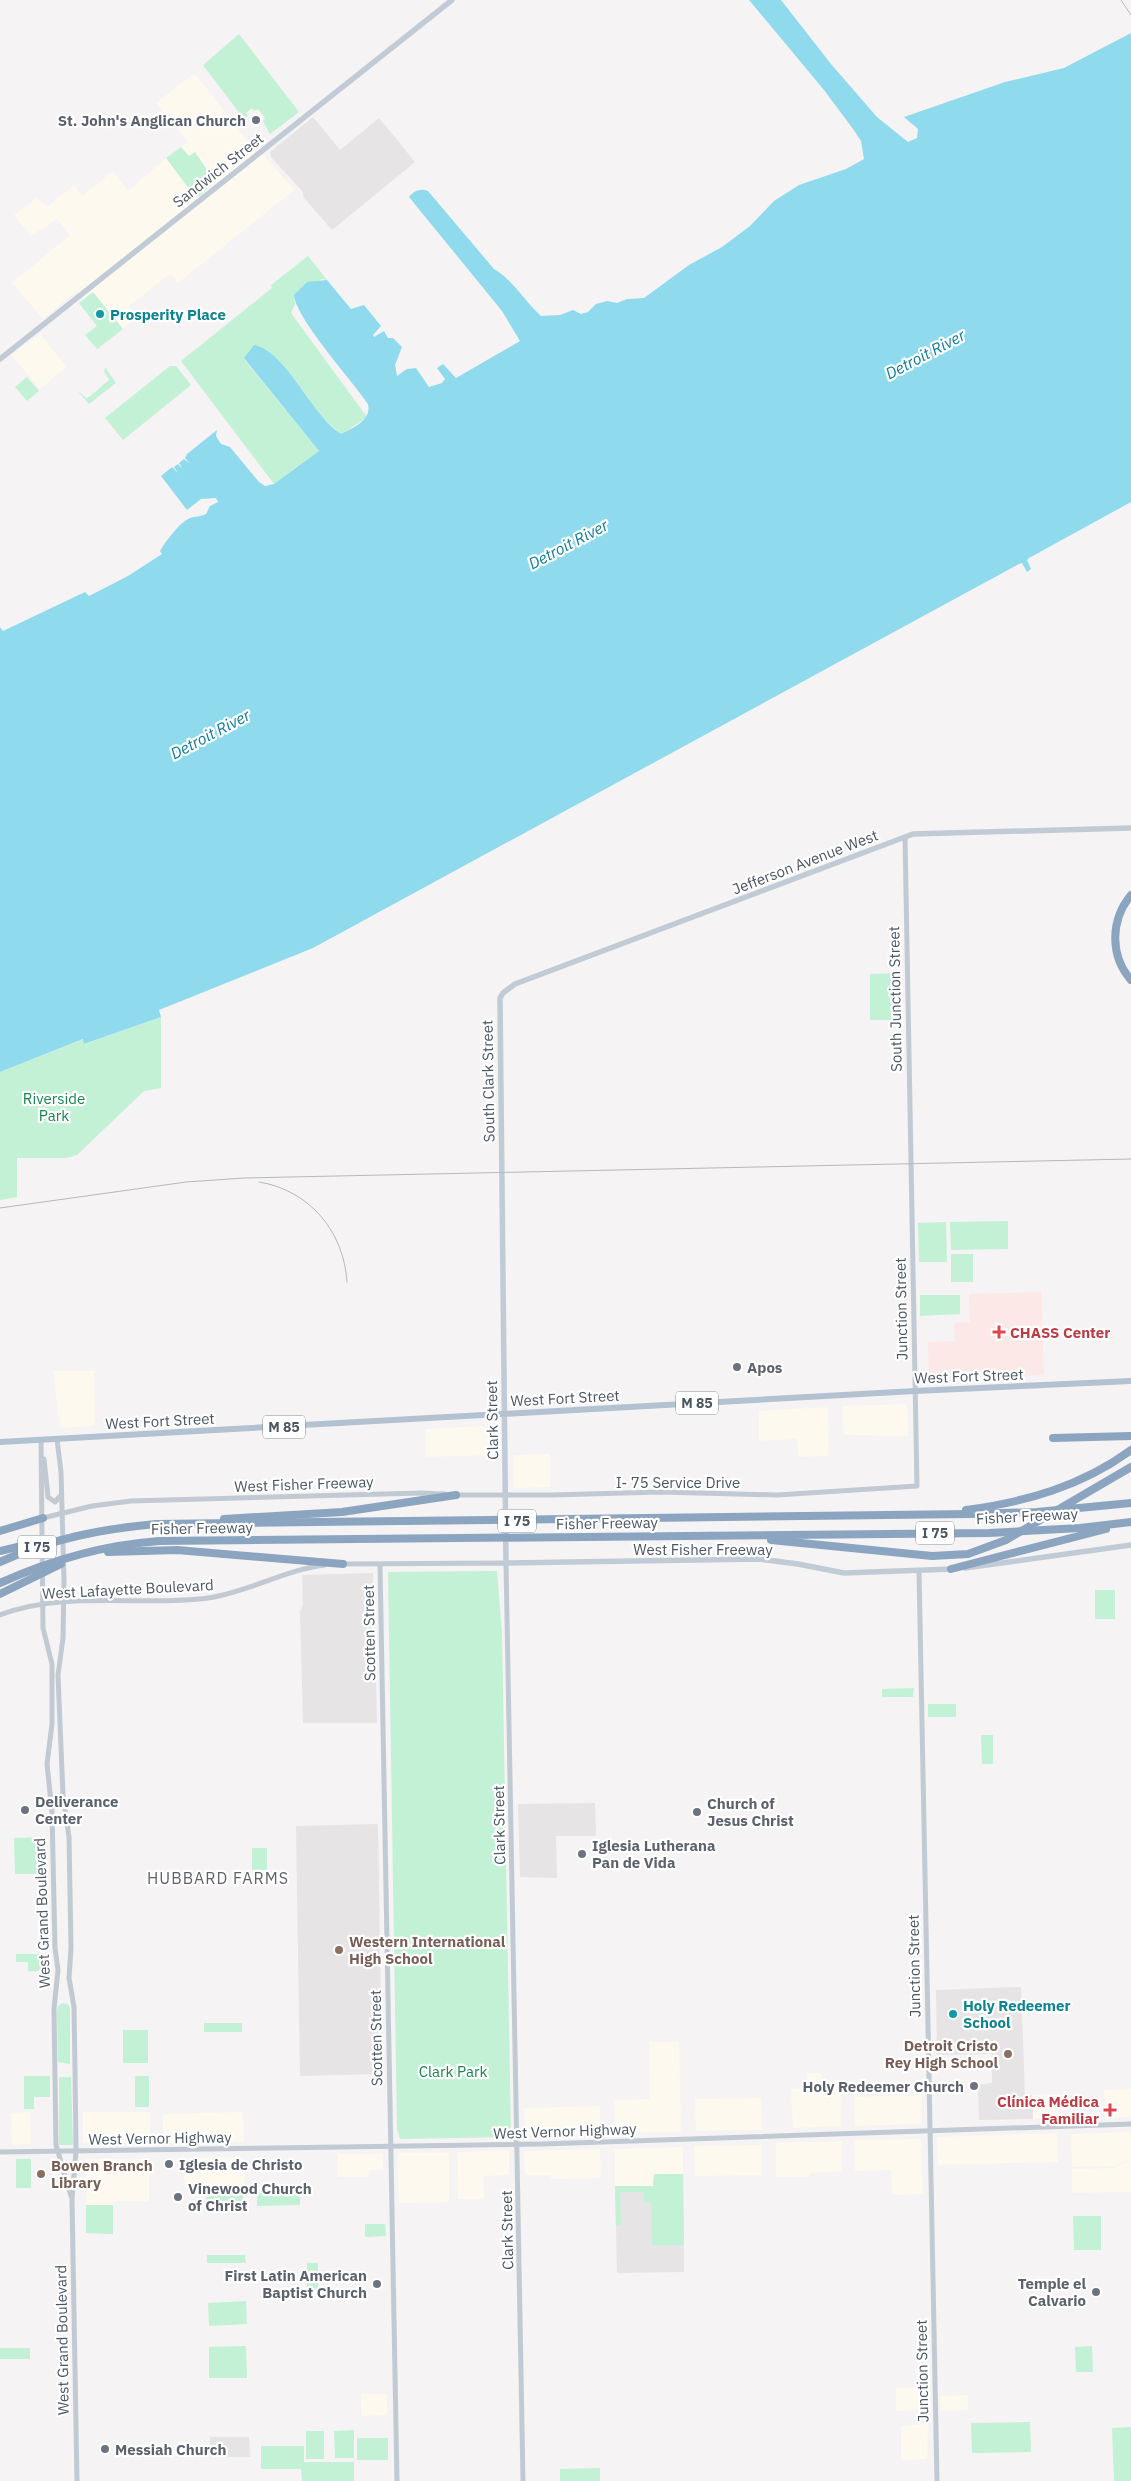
<svg xmlns="http://www.w3.org/2000/svg" width="1131" height="2481" font-family="'IBM Plex Sans',sans-serif">
<style>
.commercial{fill:#fdf9ef}
.education{fill:#e6e4e5}
.medical{fill:#fce8e6}
.green{fill:#c3f1d5}
.water{fill:#90daee}
.lines{fill:none;stroke-linecap:round;stroke-linejoin:round}
.tertiary{stroke:#c1cad2;stroke-width:5}
.secondary{stroke:#c1cbd6;stroke-width:5.5}
.primary{stroke:#b3c2d1;stroke-width:6}
.motorway{stroke:#8ba5c1;stroke-width:8}
.rail{stroke:#b5b8bd;stroke-width:1}
.worship-dot{fill:#6b7280;stroke:#fff;stroke-width:2}
.culture-dot{fill:#0f9aa8;stroke:#fff;stroke-width:2}
.health-dot{fill:#e0444e;stroke:#fff;stroke-width:2}
.education-dot{fill:#8d6e63;stroke:#fff;stroke-width:2}
.labels{text-anchor:middle;dominant-baseline:central;stroke-width:4.5;stroke-linejoin:round;paint-order:stroke}
.shield{fill:#fff;stroke:#808990;stroke-width:1}
.shield-label{font-size:14px;font-weight:bold;fill:#4a5661}
.worship-label{font-size:15px;font-weight:bold;fill:#5b616d;stroke:#fff;text-anchor:start}
.street-label{font-size:15px;fill:#4a5661;stroke:#fff}
.culture-label{font-size:15px;font-weight:bold;fill:#0d838f;stroke:#fff;text-anchor:start}
.park-label{font-size:15px;fill:#17864f;stroke:#fff}
.health-label{font-size:15px;font-weight:bold;fill:#be3a42;stroke:#fff;text-anchor:start}
.education-label{font-size:15px;font-weight:bold;fill:#785e54;stroke:#fff;text-anchor:start}
.water-label{font-size:16px;font-style:italic;fill:#0c7c9b;stroke:#fff}
.neighbourhood-label{font-size:16px;letter-spacing:1px;fill:#5f6368;stroke:#fff}
</style>
<rect width="100%" height="100%" fill="#f5f3f3"/>
<g class="commercial">
<path d="M192,75L197,76L248,142L266,158L294,190L178,283L171,273L129,306L137,317L123,329L93,292L84,299L77,291L43,319L12,283L70,235L57,219L31,236L14,215L37,198L47,207L74,185L82,196L113,171L128,191L166,158L188,142L156,103Z"/>
<path d="M40,334L67,367L40,389L11,355Z"/>
<path d="M53,1371H94L95,1426L60,1428Z"/>
<path d="M907,1404L908,1436L844,1435L842,1406Z"/>
<path d="M828,1407L829,1456L798,1457L797,1439L759,1441V1411Z"/>
<path d="M484,1426L493,1431L494,1455L426,1457V1429Z"/>
<path d="M550,1454V1487L514,1488V1455Z"/>
<path d="M649,2042H679L681,2132L615,2133L614,2100L650,2099Z"/>
<path d="M807,2073H821L822,2081L840,2080L841,2126L793,2128L791,2089L807,2088Z"/>
<path d="M1131,2089V2117L1105,2118L1104,2090Z"/>
<path d="M1056,2094L1058,2119H1033L1032,2095Z"/>
<path d="M921,2095V2124L855,2126L854,2097Z"/>
<path d="M761,2098L762,2130L696,2131L695,2099Z"/>
<path d="M600,2106V2135L525,2136L524,2108Z"/>
<path d="M30,2112L31,2144L12,2145L11,2113Z"/>
<rect x="83" y="2112" width="67" height="31"/>
<path d="M243,2112L244,2142L163,2143V2114Z"/>
<path d="M1131,2132V2161H1124L1116,2166L1072,2167L1071,2134Z"/>
<path d="M1057,2133L1058,2162L938,2165L937,2137Z"/>
<path d="M921,2139L923,2194L892,2195L891,2170L855,2171L854,2140Z"/>
<path d="M842,2141V2171L810,2173V2177H776V2143Z"/>
<path d="M762,2145V2175L695,2176L694,2146Z"/>
<path d="M683,2147V2174H654V2186H615V2149Z"/>
<path d="M600,2149L601,2178L551,2179V2175H525L524,2151Z"/>
<path d="M509,2150V2175L483,2176L484,2199H458L457,2152Z"/>
<path d="M398,2153H449V2202L399,2203Z"/>
<path d="M338,2154H383V2170H369L368,2177H338Z"/>
<path d="M244,2157L245,2186L184,2187V2158Z"/>
<path d="M86,2159H149V2201H113V2205H86Z"/>
<path d="M1125,2162H1131V2192L1072,2193V2169L1114,2168Z"/>
<path d="M926,2387L927,2410L896,2411V2388Z"/>
<path d="M361,2394H387V2415L361,2416Z"/>
<path d="M968,2395V2410L941,2411L940,2396Z"/>
<path d="M928,2424L927,2459L901,2460V2426Z"/>
</g>
<g class="education">
<path d="M313,117L340,150L379,118L415,162L332,230L304,198L302,191L271,157L270,152Z"/>
<path d="M373,1573L377,1723H303L300,1611L303,1605L302,1575Z"/>
<path d="M595,1803L596,1836H556L557,1878L520,1877L518,1804Z"/>
<path d="M378,1824L382,2074L300,2076L296,1826Z"/>
<path d="M1021,1987L1025,2095H1032L1033,2119L979,2120L978,2085L992,2083V2054L937,2055L936,1990Z"/>
<path d="M654,2174H683L684,2272L617,2273L615,2186H653Z"/>
<path d="M210,2437H249L250,2457H210Z"/>
</g>
<path class="medical" d="M1041,1292L1044,1375L929,1379L928,1342L955,1341L954,1323L970,1322L969,1294Z"/>
<g class="green">
<path d="M239,34L299,112L270,134L263,121L265,118L258,109L254,111L252,108L246,113L248,116L244,119L203,65Z"/>
<path d="M181,147L189,156L195,152L208,171L206,173L214,182L200,196L195,197L166,158Z"/>
<path d="M308,256L327,280L322,279L294,295L295,304L291,313L367,417L341,435L320,415L297,383L244,359L319,451L274,484L181,361L272,288L271,285Z"/>
<path d="M93,292L123,329L97,349L85,335L97,326L79,303Z"/>
<path d="M170,366H176L191,385L123,440L105,418Z"/>
<path d="M105,367L116,383L89,404L77,390L86,398L89,397L108,381L109,379L104,372Z"/>
<path d="M27,377L39,391L27,401L15,387Z"/>
<path d="M900,973L901,1020H870V974Z"/>
<path d="M161,1017V1088L144,1091L77,1155L66,1158H17V1197L0,1200V1072L84,1039L85,1044Z"/>
<path d="M1008,1221V1249L951,1250L950,1222Z"/>
<path d="M946,1222L947,1262H919L918,1223Z"/>
<rect x="951" y="1254" width="22" height="28"/>
<path d="M920,1295H960V1314L920,1316Z"/>
<path d="M497,1571L502,1633L511,2137L400,2139L397,2129L388,1572Z"/>
<rect x="1095" y="1590" width="20" height="29"/>
<path d="M914,1688L913,1697H882V1689Z"/>
<rect x="928" y="1704" width="28" height="13"/>
<path d="M981,1735H993V1764H982Z"/>
<path d="M45,1837L46,1874H15L14,1838Z"/>
<rect x="252" y="1848" width="15" height="22"/>
<path d="M16,1954H47V1971H28V1962H16Z"/>
<path d="M63,2003L69,2005L70,2010V2064L58,2062L57,2010L59,2005Z"/>
<rect x="204" y="2023" width="38" height="9"/>
<rect x="123" y="2030" width="25" height="33"/>
<path d="M24,2076H50V2097H34V2109H24Z"/>
<rect x="135" y="2076" width="14" height="31"/>
<path d="M59,2077H71L73,2145H59Z"/>
<rect x="16" y="2159" width="15" height="29"/>
<path d="M654,2174H683L684,2245H652L651,2203L644,2202V2192H620L621,2225H616L615,2186H653Z"/>
<path d="M206,2191H243L244,2207H207Z"/>
<path d="M300,2192V2205L257,2206V2193Z"/>
<path d="M86,2205H113V2234L86,2233Z"/>
<path d="M1073,2216H1101V2250H1074Z"/>
<path d="M365,2224H385L386,2236L365,2237Z"/>
<path d="M207,2255H245L246,2263H207Z"/>
<rect x="307" y="2263" width="11" height="26"/>
<path d="M246,2301L247,2324L209,2326L208,2303Z"/>
<path d="M246,2346L247,2378H209V2347Z"/>
<path d="M1092,2346L1093,2372H1076L1075,2347Z"/>
<rect x="0" y="2348" width="30" height="11"/>
<path d="M1030,2422L1031,2452L972,2453L971,2423Z"/>
<path d="M1131,2427V2481H1114L1112,2428Z"/>
<path d="M354,2430V2458H335L334,2431Z"/>
<rect x="306" y="2431" width="18" height="28"/>
<rect x="357" y="2438" width="31" height="22"/>
<path d="M261,2446H304V2462H354V2481H302L301,2469H261Z"/>
<path d="M600,2468V2481H560V2469Z"/>
</g>
<path class="water" d="M749,0H781L831,64L877,117L908,142L917,138L918,129L904,117L1005,82L1064,68L1131,33V502L1029,558L1027,560L1031,569L1027,572L1022,563L1019,564L313,948L159,1010L161,1017L84,1044L83,1039L0,1072V627L3,631L85,592L89,596L128,576L162,554L160,551C165,542 180,522 190,518C195,516 200,517 206,514L210,506L218,502L216,498L201,499L187,510L161,476L172,467L178,473L174,467L178,464L183,469L179,463L184,459L190,464L185,458L187,454L217,430L216,436L221,444L230,447L259,482L265,486L274,484L319,451L244,358L254,345C287,352 311,415 341,434C353,428 372,420 368,404C352,380 296,319 294,295L307,282L327,280L351,309L364,305L381,326L373,335L374,337L384,331L388,338H393L402,347L395,365L397,376L407,369L416,368L429,387L442,383L445,379L437,368L443,364L456,378L520,341L502,311L409,197C414,191 420,188 428,191L494,269C513,280 525,302 541,316L560,315L573,310L581,314L588,312L596,304L607,301L617,303L627,299L644,298L689,265L722,247L750,226L774,201L799,185L846,169L864,159L861,141L853,129L824,90Z"/>
<g class="lines">
<g class="tertiary">
<path d="M57,1439L61,1472L64,1580L63,1638L58,1675L63,1795L69,1837L71,1948L69,1978L74,2007L75,2070L76,2151L72,2199L77,2481"/>
<path d="M41,1440L43,1628L52,1664V1724L47,1764L52,1812L55,1948L58,1970L54,2009L56,2145L71,2196"/>
<path d="M44,1459L48,1497L55,1502L61,1495"/>
<path d="M454,1495H552L660,1492L777,1495L917,1486L905,837"/>
<path d="M43,1518L92,1506L131,1501L421,1493L445,1494"/>
<path d="M341,1564L506,1563L523,2481"/>
<path d="M380,1565L397,2481"/>
<path d="M919,1571L937,2481"/>
<path d="M0,1615C66,1590 141,1607 208,1598C249,1592 284,1570 325,1565"/>
<path d="M0,2152L543,2144L1131,2124"/>
</g>
<g class="secondary">
<path d="M0,359L452,0"/>
<path d="M965,1568L1131,1545"/>
<path d="M953,1569L844,1573L798,1564L759,1559L506,1563L500,998L503,993L515,984L913,834L1131,828"/>
</g>
<path class="primary" d="M0,1442L915,1391L1131,1381"/>
<g class="motorway">
<path d="M1131,895C1111,919 1109,955 1131,980"/>
<path d="M1053,1438L1131,1436"/>
<path d="M966,1510C1026,1502 1082,1486 1131,1450"/>
<path d="M224,1519L342,1512L456,1495"/>
<path d="M0,1531L43,1518"/>
<path d="M771,1540L932,1556L968,1554L1006,1540L1131,1467"/>
<path d="M0,1551L42,1541"/>
<path d="M108,1552L177,1550L343,1564"/>
<path d="M0,1562C50,1539 101,1529 156,1524L970,1514L1037,1512L1131,1503"/>
<path d="M951,1569L1106,1529"/>
<path d="M0,1583C51,1560 104,1545 159,1541L989,1533L1080,1528L1131,1522"/>
<path d="M0,1594L61,1564"/>
</g>
<g class="rail">
<path d="M1121,0L1131,15"/>
<path d="M259,1182C309,1190 344,1231 347,1282"/>
<path d="M0,1208L186,1182L244,1178L1131,1159"/>
</g>
</g>
<g class="worship-dot">
<circle cx="256" cy="120" r="5"/>
<circle cx="737" cy="1367" r="5"/>
<circle cx="25" cy="1810" r="5"/>
<circle cx="697" cy="1812" r="5"/>
<circle cx="582" cy="1854" r="5"/>
<circle cx="974" cy="2086" r="5"/>
<circle cx="169" cy="2164" r="5"/>
<circle cx="178" cy="2197" r="5"/>
<circle cx="377" cy="2284" r="5"/>
<circle cx="1096" cy="2292" r="5"/>
<circle cx="105" cy="2449" r="5"/>
</g>
<g class="culture-dot">
<circle cx="100" cy="314" r="5"/>
<circle cx="953" cy="2014" r="5"/>
</g>
<g class="health-dot">
<path d="M996.5 1324.5h5v5h5v5h-5v5h-5v-5h-5v-5h5z"/>
<path d="M1107.5 2102.5h5v5h5v5h-5v5h-5v-5h-5v-5h5z"/>
</g>
<g class="education-dot">
<circle cx="339" cy="1950" r="5"/>
<circle cx="1008" cy="2054" r="5"/>
<circle cx="41" cy="2174" r="5"/>
</g>
<g class="labels">
<g class="shield">
<rect x="676" y="1391.5" width="42" height="23" rx="4"/>
<rect x="263" y="1415.5" width="42" height="23" rx="4"/>
<rect x="498" y="1509.5" width="38" height="23" rx="4"/>
<rect x="916" y="1521.5" width="38" height="23" rx="4"/>
<rect x="18" y="1535.5" width="38" height="23" rx="4"/>
</g>
<g class="shield-label">
<text x="697" y="1403">M 85</text>
<text x="284" y="1427">M 85</text>
<text x="517" y="1521">I 75</text>
<text x="935" y="1533">I 75</text>
<text x="37" y="1547">I 75</text>
</g>
<g class="worship-label">
<text x="246" y="120" text-anchor="end">St. John's Anglican Church</text>
<text x="747" y="1367">Apos</text>
<text x="35" y="1801">Deliverance<tspan x="35" dy="17">Center</tspan></text>
<text x="707" y="1803">Church of<tspan x="707" dy="17">Jesus Christ</tspan></text>
<text x="592" y="1845">Iglesia Lutherana<tspan x="592" dy="17">Pan de Vida</tspan></text>
<text x="964" y="2086" text-anchor="end">Holy Redeemer Church</text>
<text x="179" y="2164">Iglesia de Christo</text>
<text x="188" y="2188">Vinewood Church<tspan x="188" dy="17">of Christ</tspan></text>
<text x="367" y="2275" text-anchor="end">First Latin American<tspan x="367" dy="17">Baptist Church</tspan></text>
<text x="1086" y="2283" text-anchor="end">Temple el<tspan x="1086" dy="17">Calvario</tspan></text>
<text x="115" y="2449">Messiah Church</text>
</g>
<g class="street-label">
<text transform="translate(218 170) rotate(-38)">Sandwich Street</text>
<text transform="translate(805 862) rotate(-21)">Jefferson Avenue West</text>
<text transform="translate(895 999) rotate(-91)">South Junction Street</text>
<text transform="translate(488 1081) rotate(-91)">South Clark Street</text>
<text transform="translate(901 1309) rotate(-91)">Junction Street</text>
<text transform="translate(969 1376) rotate(-2)">West Fort Street</text>
<text transform="translate(565 1398) rotate(-3)">West Fort Street</text>
<text transform="translate(492 1420) rotate(-91)">Clark Street</text>
<text transform="translate(160 1421) rotate(-3)">West Fort Street</text>
<text x="678" y="1482">I- 75 Service Drive</text>
<text transform="translate(304 1484) rotate(-2)">West Fisher Freeway</text>
<text transform="translate(1027 1516) rotate(-3)">Fisher Freeway</text>
<text transform="translate(607 1523) rotate(-1)">Fisher Freeway</text>
<text transform="translate(202 1528) rotate(-1)">Fisher Freeway</text>
<text x="703" y="1549">West Fisher Freeway</text>
<text transform="translate(128 1589) rotate(-3)">West Lafayette Boulevard</text>
<text transform="translate(369 1633) rotate(-91)">Scotten Street</text>
<text transform="translate(499 1825) rotate(-91)">Clark Street</text>
<text transform="translate(42 1913) rotate(-92)">West Grand Boulevard</text>
<text transform="translate(914 1966) rotate(-91)">Junction Street</text>
<text transform="translate(376 2038) rotate(-91)">Scotten Street</text>
<text transform="translate(565 2131) rotate(-2)">West Vernor Highway</text>
<text transform="translate(160 2138) rotate(-1)">West Vernor Highway</text>
<text transform="translate(507 2230) rotate(-91)">Clark Street</text>
<text transform="translate(62 2340) rotate(-91)">West Grand Boulevard</text>
<text transform="translate(922 2371) rotate(-91)">Junction Street</text>
</g>
<g class="culture-label">
<text x="110" y="314">Prosperity Place</text>
<text x="963" y="2005">Holy Redeemer<tspan x="963" dy="17">School</tspan></text>
</g>
<g class="park-label">
<text x="54" y="1098">Riverside<tspan x="54" dy="17">Park</tspan></text>
<text x="453" y="2071">Clark Park</text>
</g>
<g class="health-label">
<text x="1010" y="1332">CHASS Center</text>
<text x="1099" y="2101" text-anchor="end">Clínica Médica<tspan x="1099" dy="17">Familiar</tspan></text>
</g>
<g class="education-label">
<text x="349" y="1941">Western International<tspan x="349" dy="17">High School</tspan></text>
<text x="998" y="2045" text-anchor="end">Detroit Cristo<tspan x="998" dy="17">Rey High School</tspan></text>
<text x="51" y="2165">Bowen Branch<tspan x="51" dy="17">Library</tspan></text>
</g>
<g class="water-label">
<text transform="translate(925 354) rotate(-28)">Detroit River</text>
<text transform="translate(568 544) rotate(-28)">Detroit River</text>
<text transform="translate(210 734) rotate(-28)">Detroit River</text>
</g>
<g class="neighbourhood-label">
<text x="218" y="1878">HUBBARD FARMS</text>
</g>
</g>
</svg>
